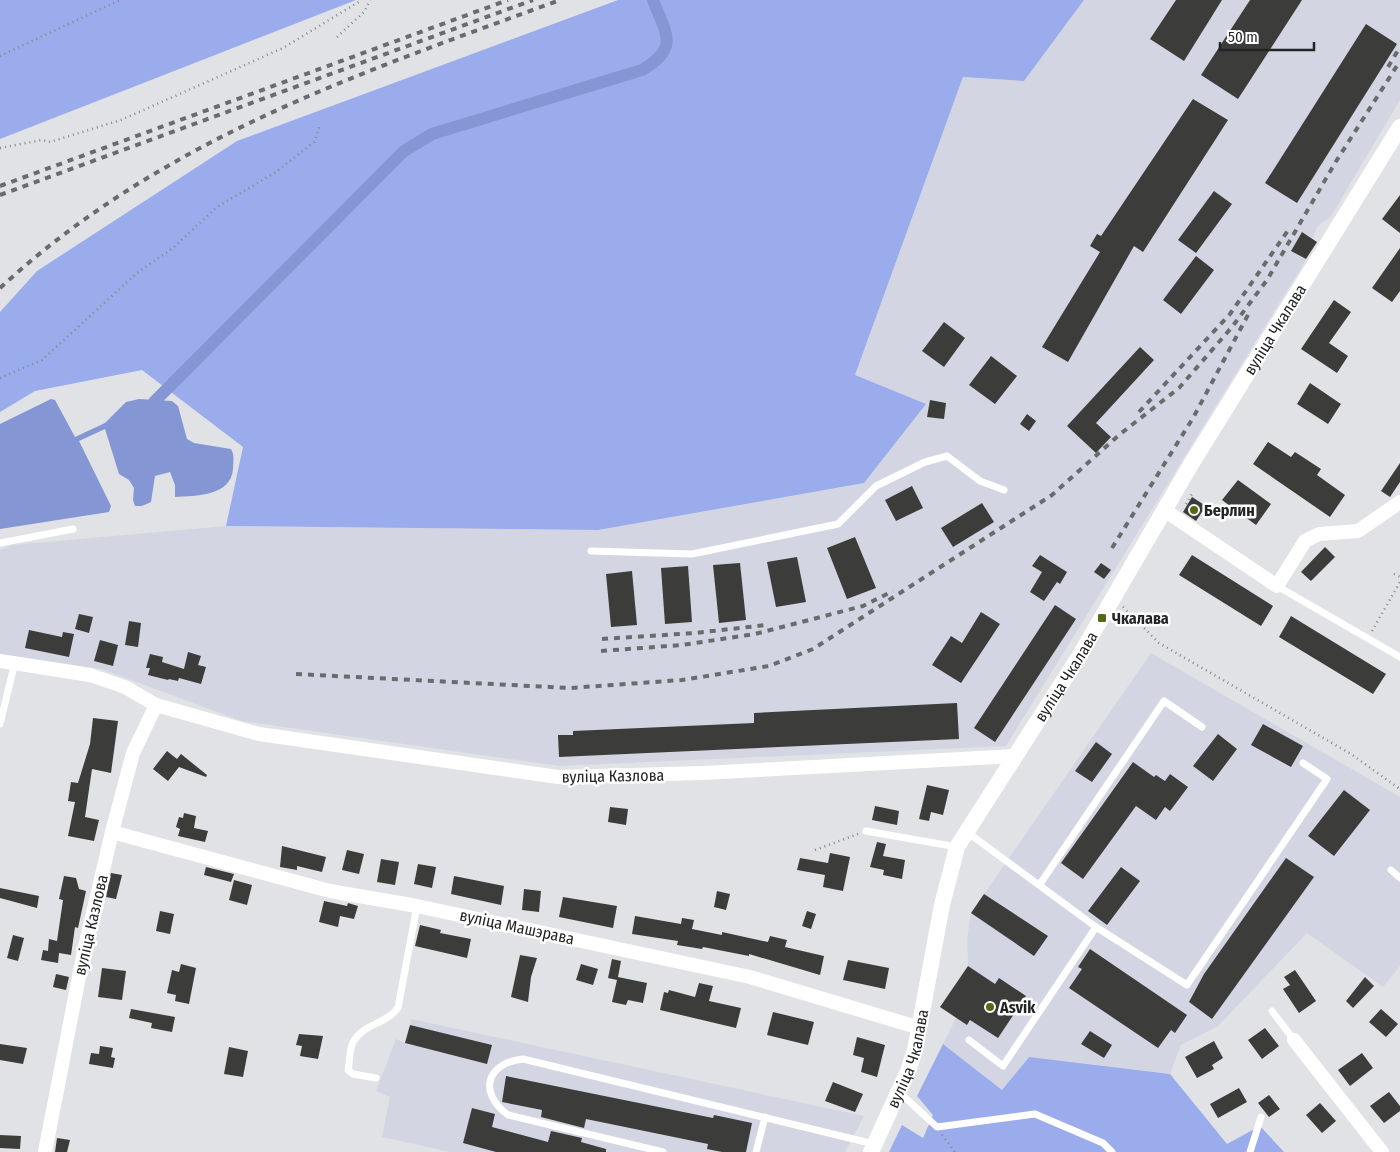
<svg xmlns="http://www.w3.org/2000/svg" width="1400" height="1152" font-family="'Fira Sans Condensed',sans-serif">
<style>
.built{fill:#d3d6e2}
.forest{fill:#9aacec}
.water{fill:#8596d5}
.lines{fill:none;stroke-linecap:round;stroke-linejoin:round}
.canal{stroke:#8596d5;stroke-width:12}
.building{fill:#3c3d3a}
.path{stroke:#87888a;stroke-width:2.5;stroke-dasharray:1 4;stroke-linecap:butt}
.service{stroke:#fff;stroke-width:7}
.minor{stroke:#fff;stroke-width:14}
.tertiary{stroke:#fff;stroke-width:16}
.rail{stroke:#6a6b6d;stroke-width:4;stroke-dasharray:6 6;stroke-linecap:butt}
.poi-dot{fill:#526917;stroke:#fff;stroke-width:2}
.labels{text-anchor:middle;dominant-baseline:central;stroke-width:5;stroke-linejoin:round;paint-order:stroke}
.street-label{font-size:16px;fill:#232425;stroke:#fff}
.poi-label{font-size:16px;font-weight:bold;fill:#232425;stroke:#fff;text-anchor:start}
</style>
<rect width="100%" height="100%" fill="#e1e2e6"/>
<g class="built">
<path d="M1084,0H1400V100L1331,216L1317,227L1313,238L1302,232L1291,251L1306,260L1006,746L560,766L242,721L101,669L0,654V550L12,545L226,526L598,530L925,405L855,375L963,77L1024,81Z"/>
<path d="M1151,653L1400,797V966L1383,987L1307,933L1218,1026L1181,1045L1170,1074L1029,1057L1002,1090L943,1044L956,1018L941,1007L968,966L967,939L971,913Z"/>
<path d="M411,1019L864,1116L845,1152H450L382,1137L390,1097L376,1091L396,1039L405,1043Z"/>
</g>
<g class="forest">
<path d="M0,0H356L0,139Z"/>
<path d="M618,0H1084L1024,81L963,77L855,375L926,404L864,483L598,530L226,526L243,447L142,370L35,391L0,412V312L37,271L237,141Z"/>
<path d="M943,1044L1002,1090L1029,1057L1170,1074L1227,1144L1260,1126L1284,1152H889L902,1125L923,1138L933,1115L917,1096Z"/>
</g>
<path class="water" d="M51,399L55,400L75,437L105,423L126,402L139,399L172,401L178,406L187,439L194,443L231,449C235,456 233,462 233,469C231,496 196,496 175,497V485L170,472L155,476L151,502L142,506H135L133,500L134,488L129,480L119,474L105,429L79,441L111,506L109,512L0,529V424Z"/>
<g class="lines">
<path class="canal" d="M154,402L404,151L432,134L642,70C680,48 666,34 653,0"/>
</g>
<g class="building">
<path d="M1176,0H1222L1184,61L1150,39Z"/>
<path d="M1250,0H1302L1238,99L1201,75Z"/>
<path d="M1366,24L1397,44L1297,203L1265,183Z"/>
<path d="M1193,99L1228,120L1143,252L1134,246L1068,362L1042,347L1100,252L1090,246L1097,234L1101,236Z"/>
<path d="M1214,191L1232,204L1196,253L1178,240Z"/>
<path d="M1400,195V233L1382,219Z"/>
<path d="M1302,232L1317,242L1306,259L1291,251Z"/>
<path d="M1400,248V291L1392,302L1372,288Z"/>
<path d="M1196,256L1214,270L1181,314L1163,300Z"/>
<path d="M1334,300L1351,312L1329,343L1348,356L1337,373L1301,349Z"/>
<path d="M944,322L965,338L944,367L922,351Z"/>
<path d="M1140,347L1154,360L1096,423L1111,437L1096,453L1067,426Z"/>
<path d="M991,356L1017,376L995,404L969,385Z"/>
<path d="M1310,383L1341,404L1328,424L1297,404Z"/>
<path d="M930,400L946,403L944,419L927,417Z"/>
<path d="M1027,414L1036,421L1029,431L1020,424Z"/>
<path d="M1268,442L1291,457L1295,452L1321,469L1317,475L1345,495L1330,517L1253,464Z"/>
<path d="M1400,463V482L1390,497L1381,491Z"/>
<path d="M1238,480L1271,504L1256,525L1222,500Z"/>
<path d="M912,486L923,508L896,521L885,500Z"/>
<path d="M1192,497L1206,506L1196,521L1183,512Z"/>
<path d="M982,503L994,522L953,547L941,528Z"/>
<path d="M855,537L876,588L847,599L827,548Z"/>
<path d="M1325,547L1335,557L1311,581L1301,572Z"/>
<path d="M1040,555L1067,572L1060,584L1057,582L1044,601L1030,592L1042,572L1032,566Z"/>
<path d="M1192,555L1273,606L1261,626L1179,575Z"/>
<path d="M797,557L806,602L776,607L767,562Z"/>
<path d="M740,563L746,620L719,623L713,565Z"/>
<path d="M1101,563L1111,570L1104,579L1094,572Z"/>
<path d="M688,566L692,622L665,624L661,568Z"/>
<path d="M632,571L637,625L611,627L606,574Z"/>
<path d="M1055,605L1076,619L995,742L974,728Z"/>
<path d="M981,612L1000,624L961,683L932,665L951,636L962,643Z"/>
<path d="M79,614L93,617L89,633L75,629Z"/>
<path d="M1291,616L1386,674L1373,694L1279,637Z"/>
<path d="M129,621L141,623L138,647L125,645Z"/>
<path d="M29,630L62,637L63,632L74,634L69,657L25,648Z"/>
<path d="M100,640L118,645L113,666L94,661Z"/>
<path d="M188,652L201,656L198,665L206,667L201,684L179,678L178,681L169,679L168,680L148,675L150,668H146L150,654L163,657L162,662L184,669Z"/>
<path d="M957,703L959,739L559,757L558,735H573V731L754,723V713Z"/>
<path d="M93,718L118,721L111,773L92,769L85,817L99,820L94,841L68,836L75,802L68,801L71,782L78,783L90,744Z"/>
<path d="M1263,724L1303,746L1291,767L1251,745Z"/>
<path d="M1218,734L1237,749L1213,781L1193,766Z"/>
<path d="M1096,742L1112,754L1092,782L1075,771Z"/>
<path d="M167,751L177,759L181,754L207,775L206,777L179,767L168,781L153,769Z"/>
<path d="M1133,762L1154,777L1156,775L1165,781L1170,774L1188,787L1170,811L1165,807L1156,820L1136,806L1083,879L1061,863Z"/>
<path d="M927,785L949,790L943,815L931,812L929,821L919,819Z"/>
<path d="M1344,790L1370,810L1334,856L1308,836Z"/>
<path d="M875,806L899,811L897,825L872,820Z"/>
<path d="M610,807L628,809L626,825L608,822Z"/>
<path d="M184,813L196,816L194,828L208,831L205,842L178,836L180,829L176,827L179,817L183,818Z"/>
<path d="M877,842L886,844L883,856L905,860L902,879L883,875L884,870L870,867Z"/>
<path d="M282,846L326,857L322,872L297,866V870L280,867Z"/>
<path d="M347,850L364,854L359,874L342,870Z"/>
<path d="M830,853L850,857L843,891L823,887L825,875L797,870L800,858L828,863Z"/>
<path d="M1286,858L1314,877L1212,1019L1189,1002L1204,974Z"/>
<path d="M381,859L399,862L395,885L377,882Z"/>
<path d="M418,864L436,867L432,888L414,884Z"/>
<path d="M206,867L234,874L231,882L204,875Z"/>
<path d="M1121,867L1140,881L1107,925L1088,911Z"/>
<path d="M111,873L122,875L116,899L106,897Z"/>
<path d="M64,876L76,878L79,889L86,891L78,928L75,927L71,955L59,953L58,963L41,960L43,950L48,951L49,939L57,941L63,900L59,899Z"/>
<path d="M454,876L504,886L501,905L451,894Z"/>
<path d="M234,880L252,885L247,905L229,900Z"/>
<path d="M0,888L39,896L37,908L0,898Z"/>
<path d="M524,889L541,891L539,912L522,910Z"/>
<path d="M717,891L730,894L726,910L714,907Z"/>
<path d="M984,894L1048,936L1034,956L971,913Z"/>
<path d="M563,897L617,906L613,928L559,917Z"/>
<path d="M324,901L347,906L348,903L358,906L354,919L340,916L338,927L319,922Z"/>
<path d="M160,911L174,914L170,934L156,931Z"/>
<path d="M807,911L816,914L811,929L802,926Z"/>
<path d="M635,916L681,924L682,918L694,920L692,929L722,935V932L768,942L770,936L787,940L785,947L824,956L820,975L749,954V956L703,947L702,949L677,945L678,941L632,934Z"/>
<path d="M420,925L441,930L440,933L471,939L467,958L415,946Z"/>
<path d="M13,935L24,938L18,961L7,958Z"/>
<path d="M1090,949L1187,1015L1175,1033L1171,1030L1158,1048L1069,988L1082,969L1078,967Z"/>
<path d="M520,955L537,958L531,977L528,1002L511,997Z"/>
<path d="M612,959L621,961L618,977L647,983L643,1003L628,1000L626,1005L612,1002L617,980L608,978Z"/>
<path d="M848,960L889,968L885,989L843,980Z"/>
<path d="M181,964L196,968L189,1004L175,1001L176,995L167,993L172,970L179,972Z"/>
<path d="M581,964L598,969L593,985L576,980Z"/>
<path d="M968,966L995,984L999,978L1026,996L998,1038L970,1020L967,1025L940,1007Z"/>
<path d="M102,968L126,971L122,1000L98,997Z"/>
<path d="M1295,970L1316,1001L1299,1013L1283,989L1290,985L1284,977Z"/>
<path d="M56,974L69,977L66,990L53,987Z"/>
<path d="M1365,977L1374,986L1353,1008L1346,1001Z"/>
<path d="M699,983L713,986L709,1001L741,1008L736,1028L660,1010L664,992L668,993L669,990L695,997Z"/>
<path d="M131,1009L175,1017L172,1032L151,1028L152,1023L129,1018Z"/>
<path d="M1381,1009L1398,1024L1386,1037L1369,1022Z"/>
<path d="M773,1012L814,1022L808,1045L767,1035Z"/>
<path d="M410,1025L492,1045L487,1064L405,1043Z"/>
<path d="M1265,1028L1279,1046L1262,1059L1248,1040Z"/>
<path d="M1090,1031L1112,1045L1104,1058L1081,1044Z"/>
<path d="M299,1034L323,1036L318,1059L300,1056L302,1046L296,1045Z"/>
<path d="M857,1037L885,1045L877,1077L861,1072L864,1058L853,1055Z"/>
<path d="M1214,1041L1223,1058L1212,1065L1214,1069L1197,1078L1185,1057Z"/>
<path d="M0,1044L27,1048L23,1064L0,1060Z"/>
<path d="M100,1046L113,1048L111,1057L115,1058L113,1068L89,1064L91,1053L99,1054Z"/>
<path d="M229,1047L248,1051L243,1077L224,1074Z"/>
<path d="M1362,1053L1373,1068L1350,1086L1338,1070Z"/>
<path d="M506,1076L713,1118L714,1115L752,1123L746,1152H722L707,1149L708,1144L586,1119L584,1128L541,1117L542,1110L502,1102Z"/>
<path d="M833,1082L863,1094L855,1112L825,1101Z"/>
<path d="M1239,1088L1247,1102L1218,1118L1210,1104Z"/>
<path d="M1389,1092L1400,1106V1111L1384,1123L1370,1106Z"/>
<path d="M1269,1095L1280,1109L1269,1117L1258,1103Z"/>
<path d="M1320,1103L1336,1121L1322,1133L1306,1115Z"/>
<path d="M472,1108L495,1114L492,1127L548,1142L551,1131L582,1138L581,1142L606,1149V1152H496L463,1143Z"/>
<path d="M0,1135L21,1136L20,1149L0,1148Z"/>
<path d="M57,1138L70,1140L67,1152H55Z"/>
</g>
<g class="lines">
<g class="path">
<path d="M337,37L364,12L370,0"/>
<path d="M0,56L120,0"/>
<path d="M0,148L42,140L50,142L121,120L283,48L362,0"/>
<path d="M0,378L42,360L137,273L173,248L217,207L276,172L314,142L320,125"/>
<path d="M1186,504L1193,492"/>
<path d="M1394,574L1400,577"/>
<path d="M1123,607L1159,643L1351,754L1400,789"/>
<path d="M1372,631L1400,582"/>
<path d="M815,850L858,834"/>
<path d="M942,1135L955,1152"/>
</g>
<g class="service">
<path d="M0,543L73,529"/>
<path d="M591,551L692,554L838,524L876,486L925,462L947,456L980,481L1004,490"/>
<path d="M1277,586L1400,657"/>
<path d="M0,724L15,662"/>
<path d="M866,831L957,847"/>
<path d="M967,832L1096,927L1187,985L1327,779L1303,763"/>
<path d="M1391,870L1400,878"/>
<path d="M1040,884L1164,701L1202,727"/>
<path d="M1272,1011L1294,1040"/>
<path d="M969,1040L1003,1066L1096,927"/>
<path d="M376,1078L353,1074L348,1070C350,1062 349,1050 353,1042C363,1024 386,1024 398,1008L417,906"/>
<path d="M899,1092L937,1127L1035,1114L1103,1143L1112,1152"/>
<path d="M663,1152L508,1115C478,1093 486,1063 523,1059L874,1144"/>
<path d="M756,1152L765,1117"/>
<path d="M1250,1152L1261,1117"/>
</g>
<g class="minor">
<path d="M1164,510L1277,586L1305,541L1319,534L1358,531L1400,502"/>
<path d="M0,661L90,675L125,687L156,705L259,734L558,777L703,773L1016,756"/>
<path d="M112,832L330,891L417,906L750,977L920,1028"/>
<path d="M1294,1040L1382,1152"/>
<path d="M45,1152L84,951L112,832L133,753L156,705"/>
</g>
<path class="tertiary" id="s1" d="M871,1152L908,1071L915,1050L942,905L957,847L1080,655L1190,466L1400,127"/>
<g class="rail">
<path d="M1388,67L1400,47"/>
<path d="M0,186L508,0"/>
<path d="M0,195L533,0"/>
<path d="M0,288C163,138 358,74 560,0"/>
<path d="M1139,412L1230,314L1289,229"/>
<path d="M1112,548L1193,418L1249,313"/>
<path d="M602,639L695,633L766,625"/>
<path d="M601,651L682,645L755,634L863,606L893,591"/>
<path d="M296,674L570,688L682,680L769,666L813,649L1052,495L1119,435L1179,388L1232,327L1267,280L1335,163L1400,61"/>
</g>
</g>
<g class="poi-dot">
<circle cx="1194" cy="510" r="5"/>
<rect x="1097" y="613" width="10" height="10" rx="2.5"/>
<circle cx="990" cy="1007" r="5"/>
</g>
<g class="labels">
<g class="street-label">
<text stroke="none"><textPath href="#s1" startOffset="926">вуліца Чкалава</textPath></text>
<text stroke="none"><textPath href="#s1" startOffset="521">вуліца Чкалава</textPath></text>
<text transform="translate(613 776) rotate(-1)">вуліца Казлова</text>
<text transform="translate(91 925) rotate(-77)">вуліца Казлова</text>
<text transform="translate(517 927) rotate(12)">вуліца Машэрава</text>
<text stroke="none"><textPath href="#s1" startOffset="101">вуліца Чкалава</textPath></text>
</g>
<g class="poi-label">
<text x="1204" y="510">Берлин</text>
<text x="1112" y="618">Чкалава</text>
<text x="1000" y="1007">Asvik</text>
</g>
</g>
<path d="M1220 42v8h94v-8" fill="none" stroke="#232425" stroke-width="2.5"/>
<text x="1228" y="42" font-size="15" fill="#232425" stroke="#ffffff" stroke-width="4" paint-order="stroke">50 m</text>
</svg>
